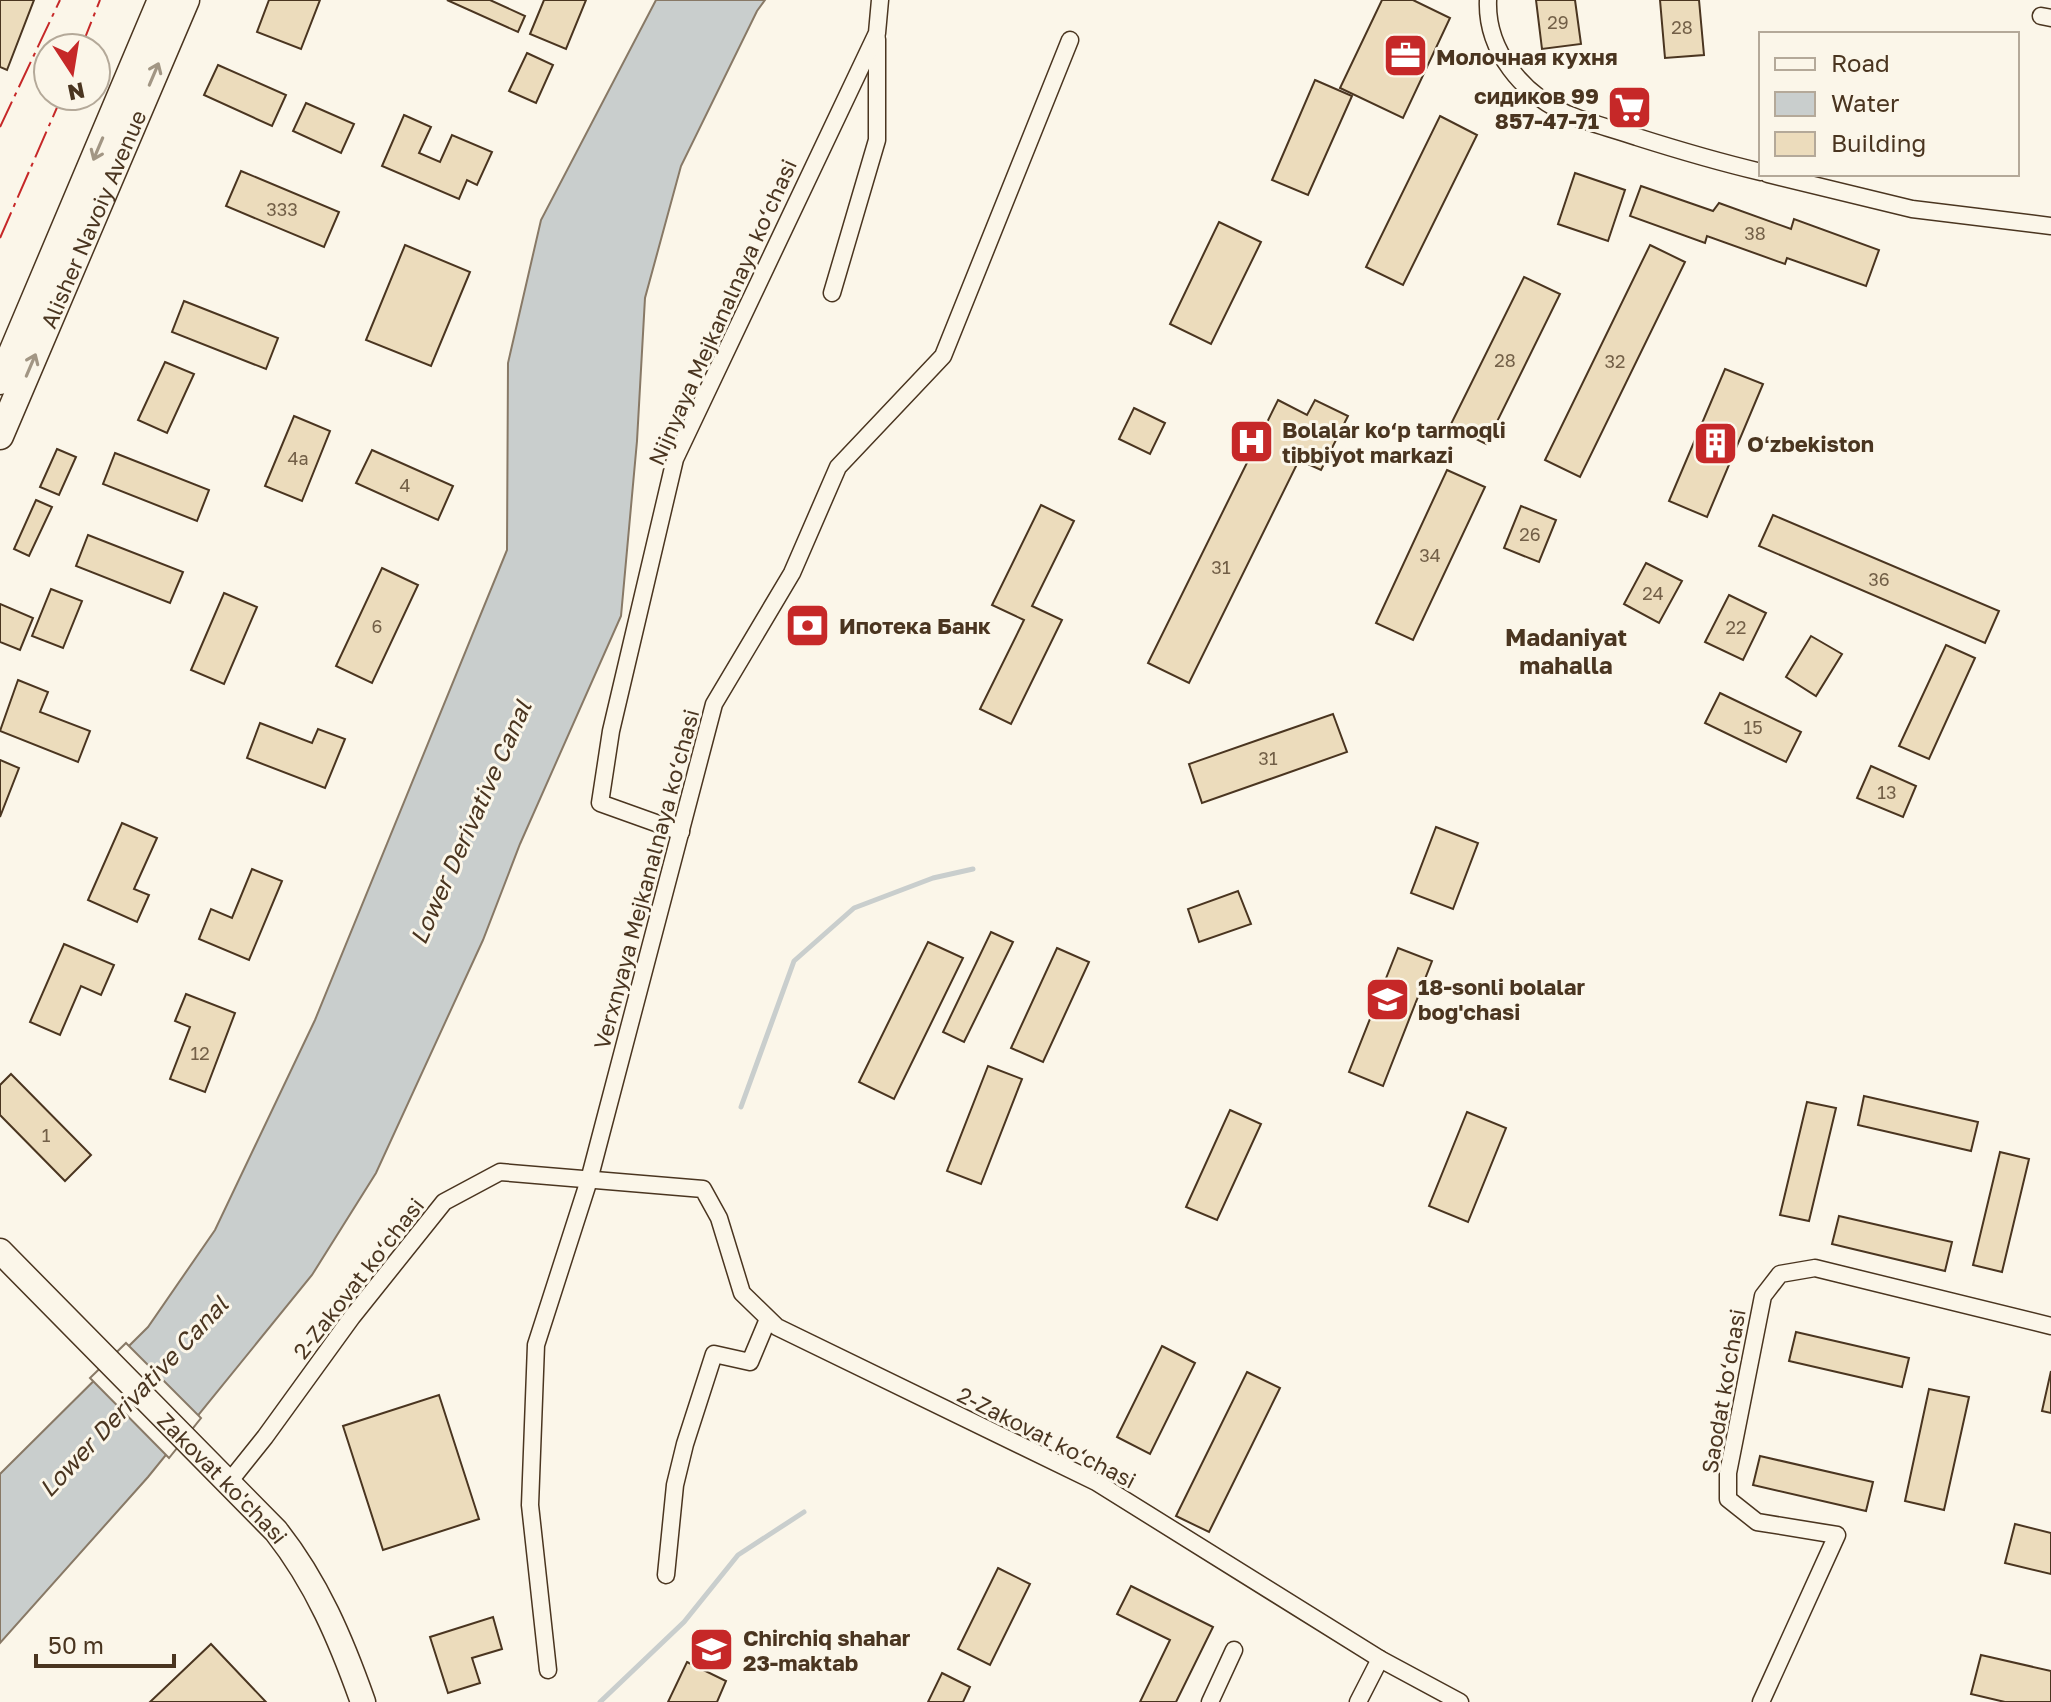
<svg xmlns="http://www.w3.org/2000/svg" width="2051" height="1702" font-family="'Golos Text',sans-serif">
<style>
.water{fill:#c9cecd;stroke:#887966;stroke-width:2}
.pier{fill:#fbf6e9;stroke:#887966;stroke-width:2}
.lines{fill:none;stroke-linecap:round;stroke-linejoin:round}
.stream{stroke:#c9cecd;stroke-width:5}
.building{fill:#ecdcbc;stroke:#4a3520;stroke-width:2}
.street-casing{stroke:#4a3520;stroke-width:19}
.secondary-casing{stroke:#4a3520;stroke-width:27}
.primary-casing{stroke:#4a3520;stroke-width:29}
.street{stroke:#fbf6e9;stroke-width:16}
.secondary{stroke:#fbf6e9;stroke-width:24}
.primary{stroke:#fbf6e9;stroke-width:26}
.power{stroke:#c62828;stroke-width:2;stroke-dasharray:28 6 4 6;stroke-linecap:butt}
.oneway{stroke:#a29684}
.labels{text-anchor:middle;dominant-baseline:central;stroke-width:6;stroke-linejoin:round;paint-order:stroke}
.number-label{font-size:18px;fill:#725f47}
.poi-label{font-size:22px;font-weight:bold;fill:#4a3520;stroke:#fbf6e9;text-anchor:start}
.street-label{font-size:22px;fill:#4a3520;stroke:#fbf6e9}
.neighbourhood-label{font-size:24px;font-weight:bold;fill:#4a3520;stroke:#fbf6e9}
.water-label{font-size:24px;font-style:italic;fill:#4a3520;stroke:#fbf6e9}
</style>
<rect width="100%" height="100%" fill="#fbf6e9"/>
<path class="water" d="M656,0H765L757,11L681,166L645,298L637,441L621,616L520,844L483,940L376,1173L312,1275L148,1477L0,1643V1474L148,1327L215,1230L315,1020L507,550L508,363L541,220Z"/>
<path class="pier" d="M126,1343L201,1418L169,1458L90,1378Z"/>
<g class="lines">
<g class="stream">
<path d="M741,1107L794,961L854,908L933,878L973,869"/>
<path d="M600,1702L684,1622L738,1555L804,1512"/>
</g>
</g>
<g class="building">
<path d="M0,0H34L7,70L0,67Z"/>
<path d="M269,0H320L301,49L257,32Z"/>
<path d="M447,0H490L525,16L518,32Z"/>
<path d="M544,0H586L566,49L530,34Z"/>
<path d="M1382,0H1413L1450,18L1403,118L1340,88Z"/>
<path d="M1536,0H1575L1581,44L1542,49Z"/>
<path d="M1660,0H1699L1704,55L1665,58Z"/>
<path d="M527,53L553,65L536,103L509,91Z"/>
<path d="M218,65L286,95L272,126L204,95Z"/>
<path d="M1315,80L1352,96L1308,195L1272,180Z"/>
<path d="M306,103L354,124L341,153L293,131Z"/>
<path d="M404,115L431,127L419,153L440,162L452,135L492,152L477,185L467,180L459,199L382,166Z"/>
<path d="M1440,116L1477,135L1403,285L1366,267Z"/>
<path d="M241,171L339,212L324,247L226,206Z"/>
<path d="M1575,173L1625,190L1608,241L1558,224Z"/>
<path d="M1641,186L1713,211L1719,203L1791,229L1794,219L1879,250L1866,286L1787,258L1785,264L1707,236L1705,243L1630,216Z"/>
<path d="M1219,222L1261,242L1211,344L1170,324Z"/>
<path d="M405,245L470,272L431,366L366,340Z"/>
<path d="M1650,245L1685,262L1580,477L1545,460Z"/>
<path d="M1524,277L1560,294L1486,444L1450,426Z"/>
<path d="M184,301L278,338L266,369L172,332Z"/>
<path d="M165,362L194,374L167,433L138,420Z"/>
<path d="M1725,369L1763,384L1707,517L1669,501Z"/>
<path d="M1278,400L1307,415L1315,400L1348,416L1321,470L1299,460L1189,683L1148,663Z"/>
<path d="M1134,408L1165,423L1150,454L1119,439Z"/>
<path d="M294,416L330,431L302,501L265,486Z"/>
<path d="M57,449L76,457L59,495L40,487Z"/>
<path d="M372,450L453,486L438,520L356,483Z"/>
<path d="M115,453L209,490L197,521L103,484Z"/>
<path d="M1447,470L1485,487L1413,640L1376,623Z"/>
<path d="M36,500L52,507L29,556L14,549Z"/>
<path d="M1041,505L1074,521L1032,606L1062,620L1011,724L980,709L1024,620L992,605Z"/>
<path d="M1521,506L1556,520L1539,562L1504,548Z"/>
<path d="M1773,515L1999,611L1985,643L1759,546Z"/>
<path d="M88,535L183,572L170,603L76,566Z"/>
<path d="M1646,563L1682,581L1659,623L1624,604Z"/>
<path d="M382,568L418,585L372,683L336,666Z"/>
<path d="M51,589L82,601L63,648L32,636Z"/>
<path d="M224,593L257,607L224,684L191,670Z"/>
<path d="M1729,595L1766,613L1743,660L1705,642Z"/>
<path d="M0,604L33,618L20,650L0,642Z"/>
<path d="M1811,636L1842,654L1816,696L1786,677Z"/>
<path d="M1946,645L1975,658L1929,759L1899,746Z"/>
<path d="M18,680L48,692L40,712L90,731L78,762L0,731Z"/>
<path d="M1720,693L1801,732L1786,762L1705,723Z"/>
<path d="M1333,714L1347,752L1202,803L1189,764Z"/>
<path d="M260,723L312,743L318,729L345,739L325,788L247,758Z"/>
<path d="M0,760L19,768L0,817Z"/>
<path d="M1871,766L1916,786L1903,817L1857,798Z"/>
<path d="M122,823L157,838L134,889L149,895L137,922L88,900Z"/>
<path d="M1436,827L1478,843L1453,909L1411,893Z"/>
<path d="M252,869L282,881L249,960L199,939L211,909L232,918Z"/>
<path d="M1238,891L1251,924L1199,942L1188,909Z"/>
<path d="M991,932L1013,942L964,1042L943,1032Z"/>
<path d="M928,942L963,958L894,1099L859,1082Z"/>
<path d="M64,944L114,965L101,995L81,986L60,1035L30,1022Z"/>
<path d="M1057,948L1089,962L1043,1062L1011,1048Z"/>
<path d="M1398,948L1432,961L1383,1086L1349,1072Z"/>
<path d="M186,994L235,1013L205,1092L170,1079L190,1027L175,1021Z"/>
<path d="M988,1066L1022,1079L981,1184L947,1171Z"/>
<path d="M11,1074L91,1155L65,1181L0,1115V1085Z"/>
<path d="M1864,1096L1978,1122L1971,1151L1858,1125Z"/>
<path d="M1807,1102L1836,1108L1809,1221L1780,1215Z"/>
<path d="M1230,1110L1261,1124L1217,1220L1186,1207Z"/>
<path d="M1467,1112L1506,1128L1468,1222L1429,1206Z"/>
<path d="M2000,1152L2029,1159L2002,1272L1973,1265Z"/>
<path d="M1839,1216L1952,1242L1945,1271L1832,1244Z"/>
<path d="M1796,1332L1909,1358L1902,1387L1789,1361Z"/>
<path d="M1162,1346L1195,1363L1150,1454L1117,1437Z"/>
<path d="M2051,1371V1413L2042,1411Z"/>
<path d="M1247,1372L1280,1388L1209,1532L1176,1516Z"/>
<path d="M1929,1389L1969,1397L1944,1510L1905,1501Z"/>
<path d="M439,1395L479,1519L383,1550L343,1426Z"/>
<path d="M1760,1456L1873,1482L1866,1511L1753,1485Z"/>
<path d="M2015,1524L2051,1533V1574L2005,1563Z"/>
<path d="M998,1568L1030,1584L990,1665L958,1649Z"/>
<path d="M1131,1586L1213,1627L1176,1702H1140L1170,1640L1117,1614Z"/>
<path d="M493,1617L502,1649L472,1658L480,1683L448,1693L430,1637Z"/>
<path d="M211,1644L266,1702H150Z"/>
<path d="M1981,1655L2051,1671V1702H2005L1971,1694Z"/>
<path d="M687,1662L726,1681L717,1702H668Z"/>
<path d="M942,1673L970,1687L963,1702H928Z"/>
</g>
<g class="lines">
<defs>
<g id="street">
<path d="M1488,0C1486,51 1523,94 1567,114C1589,123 1614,129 1637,137C1678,150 1719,162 1761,172"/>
<path d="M2041,16L2051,18"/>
<path d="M1768,174L1912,209L2051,226"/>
<path d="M832,293L877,140V39"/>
<path d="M681,832L600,803L611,731L675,459L877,33L880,0"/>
<path d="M229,1482L265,1437L352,1317L444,1202L500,1172L703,1189L719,1218L742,1293L777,1327L1096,1482L1380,1659L1460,1702"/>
<path d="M666,1575L675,1485L685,1444L714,1354L750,1362L768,1319"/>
<path d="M548,1670L530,1505L536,1345L589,1180L714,704L792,573L838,467L943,356L1070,40"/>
<path d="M1210,1702L1234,1650"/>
<path d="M1358,1702L1380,1659"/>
<path d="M1761,1702L1837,1535L1757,1522L1728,1499V1473L1763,1296L1780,1274L1815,1268L2051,1326"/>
</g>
<g id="secondary">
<path id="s1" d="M0,1251L276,1531C317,1583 341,1640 363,1702"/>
</g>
<g id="primary">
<path d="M0,381L161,0"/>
<path id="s2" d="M0,436L186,0"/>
</g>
</defs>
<use href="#street" class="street-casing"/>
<use href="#secondary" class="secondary-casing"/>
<use href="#primary" class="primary-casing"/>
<use href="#street" class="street"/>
<use href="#secondary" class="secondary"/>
<use href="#primary" class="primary"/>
<g class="power">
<path d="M81,48L100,0"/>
<path d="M0,127L60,0"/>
<path d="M0,238L62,96"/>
</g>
</g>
<defs><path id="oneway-shaft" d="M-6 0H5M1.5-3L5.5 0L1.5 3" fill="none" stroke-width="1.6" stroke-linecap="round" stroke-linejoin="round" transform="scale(2)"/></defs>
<g class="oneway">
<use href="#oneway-shaft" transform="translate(154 74) rotate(-67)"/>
<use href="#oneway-shaft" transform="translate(98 149) rotate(113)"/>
<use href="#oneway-shaft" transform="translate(31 365) rotate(-67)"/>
</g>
<defs>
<symbol id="office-square" viewBox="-11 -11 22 22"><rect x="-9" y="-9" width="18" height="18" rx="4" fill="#c62828" stroke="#fbf6e9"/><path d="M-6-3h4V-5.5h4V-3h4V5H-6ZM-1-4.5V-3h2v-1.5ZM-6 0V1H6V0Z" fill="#fff"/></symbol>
<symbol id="supermarket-square" viewBox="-11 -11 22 22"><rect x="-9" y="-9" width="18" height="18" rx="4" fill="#c62828" stroke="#fbf6e9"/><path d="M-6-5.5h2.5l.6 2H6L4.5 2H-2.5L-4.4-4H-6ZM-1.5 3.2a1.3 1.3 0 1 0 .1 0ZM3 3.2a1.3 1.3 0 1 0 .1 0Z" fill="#fff"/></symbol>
<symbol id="hospital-square" viewBox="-11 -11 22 22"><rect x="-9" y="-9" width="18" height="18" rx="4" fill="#c62828" stroke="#fbf6e9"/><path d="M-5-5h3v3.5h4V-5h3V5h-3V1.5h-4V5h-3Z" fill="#fff"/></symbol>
<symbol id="building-square" viewBox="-11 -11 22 22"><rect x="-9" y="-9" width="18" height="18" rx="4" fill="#c62828" stroke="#fbf6e9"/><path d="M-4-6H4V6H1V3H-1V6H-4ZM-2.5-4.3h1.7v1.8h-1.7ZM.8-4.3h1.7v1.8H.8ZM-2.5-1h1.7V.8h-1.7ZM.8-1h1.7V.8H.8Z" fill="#fff"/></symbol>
<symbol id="bank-square" viewBox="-11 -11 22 22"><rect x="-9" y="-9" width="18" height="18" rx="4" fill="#c62828" stroke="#fbf6e9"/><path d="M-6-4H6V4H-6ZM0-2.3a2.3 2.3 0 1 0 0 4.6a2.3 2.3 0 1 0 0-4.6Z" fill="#fff"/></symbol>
<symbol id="school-square" viewBox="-11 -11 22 22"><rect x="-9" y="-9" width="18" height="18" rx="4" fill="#c62828" stroke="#fbf6e9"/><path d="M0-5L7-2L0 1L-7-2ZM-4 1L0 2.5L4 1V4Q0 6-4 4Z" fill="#fff"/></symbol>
</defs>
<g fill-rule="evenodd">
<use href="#office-square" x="1380" y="30" width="51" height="51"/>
<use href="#supermarket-square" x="1604" y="82" width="51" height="51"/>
<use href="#hospital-square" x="1226" y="416" width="51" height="51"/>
<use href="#building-square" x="1690" y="418" width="51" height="51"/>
<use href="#bank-square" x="782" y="600" width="51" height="51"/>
<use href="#school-square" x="1362" y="974" width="51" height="51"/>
<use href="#school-square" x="686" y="1624" width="51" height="51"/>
</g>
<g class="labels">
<g class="number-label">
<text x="1558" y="22">29</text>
<text x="1682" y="27">28</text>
<text x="282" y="209">333</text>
<text x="1755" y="233">38</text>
<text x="1505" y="360">28</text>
<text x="1615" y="361">32</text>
<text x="298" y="458">4a</text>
<text x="405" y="485">4</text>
<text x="1530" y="534">26</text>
<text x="1430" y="555">34</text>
<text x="1221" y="567">31</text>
<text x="1879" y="579">36</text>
<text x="1653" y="593">24</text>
<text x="377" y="626">6</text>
<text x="1736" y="627">22</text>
<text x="1753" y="727">15</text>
<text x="1268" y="758">31</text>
<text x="1887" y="792">13</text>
<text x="200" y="1053">12</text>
<text x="46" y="1135">1</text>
</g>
<g class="poi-label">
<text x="1436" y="56">Молочная кухня</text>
<text x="1599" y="95" text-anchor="end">сидиков 99<tspan x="1599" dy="25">857-47-71</tspan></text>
<text x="1282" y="429">Bolalar ko‘p tarmoqli<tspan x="1282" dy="25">tibbiyot markazi</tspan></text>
<text x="1747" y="443">Oʻzbekiston</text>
<text x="839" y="625">Ипотека Банк</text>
<text x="1418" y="986">18-sonli bolalar<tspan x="1418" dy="25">bog'chasi</tspan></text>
<text x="743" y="1637">Chirchiq shahar<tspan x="743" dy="25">23-maktab</tspan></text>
</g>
<g class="street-label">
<text stroke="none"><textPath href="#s2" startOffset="236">Alisher Navoiy Avenue</textPath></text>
<text transform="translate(722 312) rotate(-66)">Nijnyaya Mejkanalnaya ko‘chasi</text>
<text transform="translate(646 879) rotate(-75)">Verxnyaya Mejkanalnaya ko‘chasi</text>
<text transform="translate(358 1278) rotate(-52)">2-Zakovat ko‘chasi</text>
<text transform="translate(1723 1391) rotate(-80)">Saodat ko‘chasi</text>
<text transform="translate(1047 1437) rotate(27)">2-Zakovat ko‘chasi</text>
<text stroke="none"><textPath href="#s1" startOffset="318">Zakovat ko'chasi</textPath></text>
</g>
<g class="neighbourhood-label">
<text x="1566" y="636">Madaniyat<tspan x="1566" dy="28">mahalla</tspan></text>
</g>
<g class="water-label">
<text transform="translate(470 822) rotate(-66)">Lower Derivative Canal</text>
<text transform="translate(133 1396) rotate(-47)">Lower Derivative Canal</text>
</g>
</g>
<rect x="1759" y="32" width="260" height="144" fill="#fbf6e9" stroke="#b4a999" stroke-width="2"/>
<rect x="1775" y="58" width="40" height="12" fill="#fbf6e9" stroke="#b4a999" stroke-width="2"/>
<text x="1831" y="72" font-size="24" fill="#4a3520">Road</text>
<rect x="1775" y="92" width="40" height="24" fill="#c9cecd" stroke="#b4a999" stroke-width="2"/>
<text x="1831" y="112" font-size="24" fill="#4a3520">Water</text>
<rect x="1775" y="132" width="40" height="24" fill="#ecdcbc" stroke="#b4a999" stroke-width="2"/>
<text x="1831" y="152" font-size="24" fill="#4a3520">Building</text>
<g transform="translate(72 72) rotate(168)"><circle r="38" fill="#fbf6e9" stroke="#b4a999" stroke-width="2"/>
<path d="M0-6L14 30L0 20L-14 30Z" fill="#c62828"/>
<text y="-12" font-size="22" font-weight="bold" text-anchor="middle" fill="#4a3520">N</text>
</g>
<path d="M36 1654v12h138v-12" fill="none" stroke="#4a3520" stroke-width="4"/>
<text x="48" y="1654" font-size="24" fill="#4a3520" stroke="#fbf6e9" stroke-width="6" paint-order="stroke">50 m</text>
</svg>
